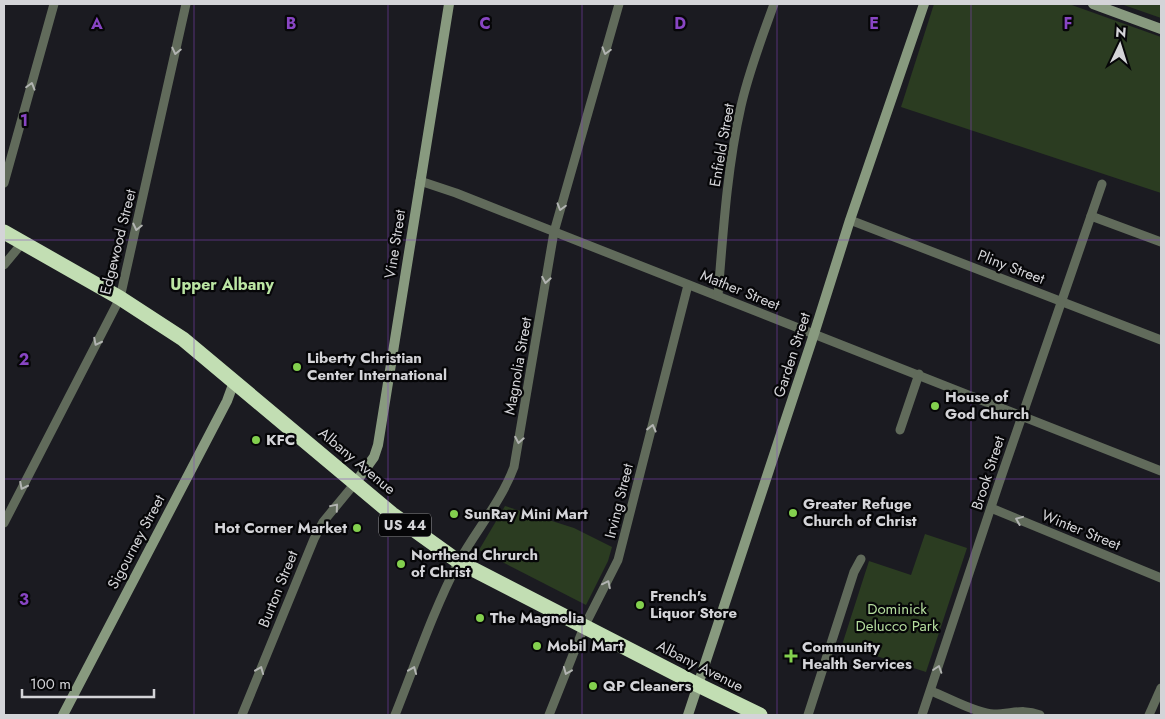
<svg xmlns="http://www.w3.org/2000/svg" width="1165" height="719" font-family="Jost,sans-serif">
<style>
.green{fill:#2b3c21}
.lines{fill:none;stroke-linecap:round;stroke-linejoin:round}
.street{stroke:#616b5b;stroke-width:9}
.secondary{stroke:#889a7f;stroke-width:10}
.highway{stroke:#c2deb3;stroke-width:15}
.oneway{stroke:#b2b4b2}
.grid{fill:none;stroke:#8845c3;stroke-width:1;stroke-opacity:0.55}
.poi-dot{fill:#83d04e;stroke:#060608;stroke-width:2}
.labels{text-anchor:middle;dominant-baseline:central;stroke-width:4.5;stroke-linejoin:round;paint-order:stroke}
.shield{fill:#060608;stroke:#96969a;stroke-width:1}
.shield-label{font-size:14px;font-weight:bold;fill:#d4d4d8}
.street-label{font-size:15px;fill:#d4d4d8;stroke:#060608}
.poi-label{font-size:15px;font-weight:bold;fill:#d4d4d8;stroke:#060608;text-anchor:start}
.park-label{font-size:15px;fill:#b5dd9e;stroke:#060608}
.neighbourhood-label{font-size:16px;font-weight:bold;fill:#bbe6a3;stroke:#060608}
.grid-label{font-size:16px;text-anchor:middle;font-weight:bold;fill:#8845c3;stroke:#060608;stroke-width:4.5;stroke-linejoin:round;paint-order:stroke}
</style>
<rect width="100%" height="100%" fill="#1b1b21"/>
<g class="green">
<path d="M934,4H1069L1161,37V193L901,107Z"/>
<path d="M1121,4H1161V18Z"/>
<path d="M505,506L574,528L612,547L608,561L586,605L479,550Z"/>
<path d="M925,534L967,548L926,672L842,645L869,561L911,575Z"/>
</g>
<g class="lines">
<g class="street">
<path d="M420,181L456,193L1161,471"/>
<path d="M4,183L54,4"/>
<path d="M1091,216L1161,242"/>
<path d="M850,220L1161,340"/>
<path d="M4,265L23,242"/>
<path d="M718,296C723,233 727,168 741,106C749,71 762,37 774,4"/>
<path d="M900,430L919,374"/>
<path d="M991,508L1161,578"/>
<path d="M4,523L120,298L186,4"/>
<path d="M931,691C947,697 977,714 994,714C1012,714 1022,708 1040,715"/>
<path d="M242,715L314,539L323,522L356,482"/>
<path d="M395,715C415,665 433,611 458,563C476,530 501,502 514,467L554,232L619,4"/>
<path d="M549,715L584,627L618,560L688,285"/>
<path d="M808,715L854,572L861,559"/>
<path d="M922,715L999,483L1102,184"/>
<path d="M1149,715L1161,688"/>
</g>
<g class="secondary">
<path d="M1093,4L1161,29"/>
<path d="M356,482L374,457L378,445L449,4"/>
<path d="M63,715L227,401L234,382"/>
<path d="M688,715L814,334L850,220L924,4"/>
</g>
<path class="highway" d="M4,232L120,298L183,339L392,514L459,562L698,685L760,715"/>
</g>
<defs><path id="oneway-chevron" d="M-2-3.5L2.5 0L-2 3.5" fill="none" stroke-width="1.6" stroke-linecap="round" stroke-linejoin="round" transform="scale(1.25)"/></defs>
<g class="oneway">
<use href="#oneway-chevron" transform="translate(176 51) rotate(103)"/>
<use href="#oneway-chevron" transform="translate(606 51) rotate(106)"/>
<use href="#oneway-chevron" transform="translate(31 86) rotate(-74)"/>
<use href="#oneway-chevron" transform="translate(561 207) rotate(106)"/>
<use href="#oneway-chevron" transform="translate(137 227) rotate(103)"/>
<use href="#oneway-chevron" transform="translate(546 280) rotate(100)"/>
<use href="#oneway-chevron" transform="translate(97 342) rotate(117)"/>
<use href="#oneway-chevron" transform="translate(652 428) rotate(-76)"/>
<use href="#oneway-chevron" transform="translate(519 440) rotate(100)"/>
<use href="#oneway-chevron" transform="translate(23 486) rotate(117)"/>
<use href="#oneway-chevron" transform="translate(335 507) rotate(-50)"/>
<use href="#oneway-chevron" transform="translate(1019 520) rotate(-158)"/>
<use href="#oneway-chevron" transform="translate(607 584) rotate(-64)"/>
<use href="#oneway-chevron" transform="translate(938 669) rotate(-72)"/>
<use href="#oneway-chevron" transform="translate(260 670) rotate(-68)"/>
<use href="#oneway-chevron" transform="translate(413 670) rotate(-68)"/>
<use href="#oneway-chevron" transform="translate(567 671) rotate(112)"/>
</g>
<path class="grid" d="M194,4V715M388,4V715M582,4V715M777,4V715M971,4V715M4,240H1161M4,479H1161"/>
<g class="poi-dot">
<circle cx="297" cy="367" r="5"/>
<circle cx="935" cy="406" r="5"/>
<circle cx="256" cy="440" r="5"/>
<circle cx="793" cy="513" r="5"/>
<circle cx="454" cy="514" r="5"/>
<circle cx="357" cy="528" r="5"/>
<circle cx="401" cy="564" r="5"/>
<circle cx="640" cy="605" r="5"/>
<circle cx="480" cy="618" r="5"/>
<circle cx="537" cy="646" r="5"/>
<path d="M788.5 648.5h5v5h5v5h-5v5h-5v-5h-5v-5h5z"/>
<circle cx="593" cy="686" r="5"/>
</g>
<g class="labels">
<rect class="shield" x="379" y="513.5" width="52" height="23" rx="4"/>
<g class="shield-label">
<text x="405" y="525">US 44</text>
</g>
<g class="street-label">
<text transform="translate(722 145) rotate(-80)">Enfield Street</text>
<text transform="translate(118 242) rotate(-76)">Edgewood Street</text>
<text transform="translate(395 244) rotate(-81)">Vine Street</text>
<text transform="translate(1011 267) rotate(21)">Pliny Street</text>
<text transform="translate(740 290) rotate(22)">Mather Street</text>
<text transform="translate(792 355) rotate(-72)">Garden Street</text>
<text transform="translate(518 366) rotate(-80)">Magnolia Street</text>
<text transform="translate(357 461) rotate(40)">Albany Avenue</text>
<text transform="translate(988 473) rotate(-72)">Brook Street</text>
<text transform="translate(619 501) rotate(-76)">Irving Street</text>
<text transform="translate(1081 530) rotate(22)">Winter Street</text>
<text transform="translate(136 542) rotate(-62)">Sigourney Street</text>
<text transform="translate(278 589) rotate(-68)">Burton Street</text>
<text transform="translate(700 666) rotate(27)">Albany Avenue</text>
</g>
<g class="poi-label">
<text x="307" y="358">Liberty Christian<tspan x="307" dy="17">Center International</tspan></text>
<text x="945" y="397">House of<tspan x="945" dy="17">God Church</tspan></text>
<text x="266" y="440">KFC</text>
<text x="803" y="504">Greater Refuge<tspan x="803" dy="17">Church of Christ</tspan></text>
<text x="464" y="514">SunRay Mini Mart</text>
<text x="347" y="528" text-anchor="end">Hot Corner Market</text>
<text x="411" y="555">Northend Chrurch<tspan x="411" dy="17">of Christ</tspan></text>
<text x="650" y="596">French's<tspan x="650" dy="17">Liquor Store</tspan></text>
<text x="490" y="618">The Magnolia</text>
<text x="547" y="646">Mobil Mart</text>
<text x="802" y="647">Community<tspan x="802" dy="17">Health Services</tspan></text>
<text x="603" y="686">QP Cleaners</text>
</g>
<g class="park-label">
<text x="897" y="609">Dominick<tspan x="897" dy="17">Delucco Park</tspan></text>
</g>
<g class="neighbourhood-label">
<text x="222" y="284">Upper Albany</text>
</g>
</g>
<g class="grid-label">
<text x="97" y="29">A</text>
<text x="291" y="29">B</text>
<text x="485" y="29">C</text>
<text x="680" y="29">D</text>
<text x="874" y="29">E</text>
<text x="1068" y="29">F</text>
<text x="24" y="126">1</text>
<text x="24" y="365">2</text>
<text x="24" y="605">3</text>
</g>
<rect width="1165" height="719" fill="none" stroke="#d4d4d8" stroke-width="10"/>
<g transform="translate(1120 45) rotate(4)" stroke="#060608" stroke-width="4" paint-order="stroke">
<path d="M0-4L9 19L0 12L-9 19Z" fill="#d4d4d8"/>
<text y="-8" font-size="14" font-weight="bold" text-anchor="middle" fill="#d4d4d8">N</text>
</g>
<path d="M22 689v8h132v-8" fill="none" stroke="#d4d4d8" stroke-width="2.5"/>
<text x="30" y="689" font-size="15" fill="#d4d4d8" stroke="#060608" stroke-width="4" paint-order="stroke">100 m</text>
</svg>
